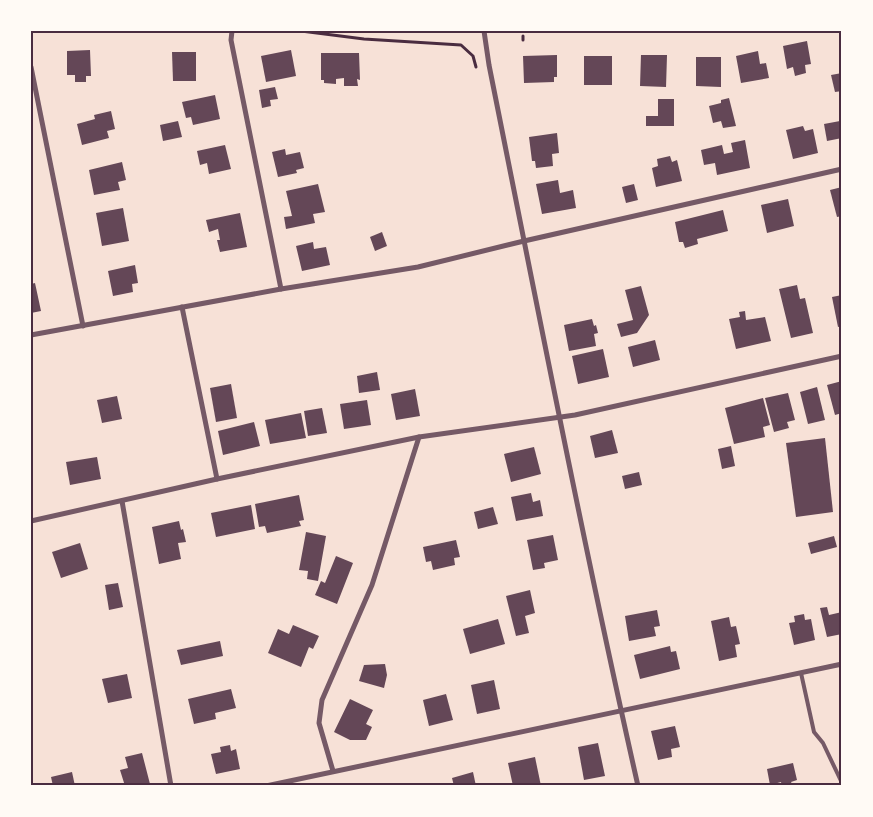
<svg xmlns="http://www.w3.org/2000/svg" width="873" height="817" font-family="Figtree,sans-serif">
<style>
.building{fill:#644757}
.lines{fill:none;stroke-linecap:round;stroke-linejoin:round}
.path{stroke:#4a2c40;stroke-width:3}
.service{stroke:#755966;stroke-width:4}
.minor{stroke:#755966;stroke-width:5}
.neatline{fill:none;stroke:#4a2c40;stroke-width:2}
</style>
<rect width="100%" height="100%" fill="#f7e1d7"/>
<g class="building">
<path d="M807,41L811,64L805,65L806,73L795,76L793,67L787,69L783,46Z"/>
<path d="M90,50L91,76H86V82H75V75H67V51Z"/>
<path d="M291,50L296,76L266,82L261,56Z"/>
<path d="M758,51L760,64L766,63L769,78L741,83L736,56Z"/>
<path d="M172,52H196V81H173Z"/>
<path d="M321,53H359L360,80L357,79L358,86H344V78L336,79V84L324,83V80H321Z"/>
<path d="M557,55V77H554V82L524,83L523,56Z"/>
<path d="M641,55H667L666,87L640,86Z"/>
<rect x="584" y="56" width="28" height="29"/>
<path d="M696,57H721V87L696,86Z"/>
<path d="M842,73V91L835,92L831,75Z"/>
<path d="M275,87L278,99L270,100L271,106L262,108L259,90Z"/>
<path d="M215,95L220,119L193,125L191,117L186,118L182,102Z"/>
<path d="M729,98L736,126L723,128L721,121L713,123L709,106L721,103V100Z"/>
<path d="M658,99H674V126H646V116H658Z"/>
<path d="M111,111L115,129L107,131L109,138L82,145L77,124L95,119L94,115Z"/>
<path d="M178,121L182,137L163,141L160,125Z"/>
<path d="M840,121L842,138L827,141L824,124Z"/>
<path d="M803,126L805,131L813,129L818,153L793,159L786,130Z"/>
<path d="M557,133L559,153L552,154L553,166L536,168L535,161H532L529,137Z"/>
<path d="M745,140L750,168L717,175L715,163L704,165L701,150L722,145L724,154L733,152L731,143Z"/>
<path d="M225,145L231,169L209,174L207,163L200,165L197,151Z"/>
<path d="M285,149L286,155L300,152L304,168L296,170L297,173L278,177L272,152Z"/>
<path d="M670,156L672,162L677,160L682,181L656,187L652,168L658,166L657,159Z"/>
<path d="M122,162L126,180L118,182L120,190L94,195L89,170Z"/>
<path d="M558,180L560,193L573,190L576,208L542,214L536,184Z"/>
<path d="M318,184L325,212L313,214L315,223L286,229L284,217L292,216L286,191Z"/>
<path d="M634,184L638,200L626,203L622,187Z"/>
<path d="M842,187V216L837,217L830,190Z"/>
<path d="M788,199L794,226L767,233L761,205Z"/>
<path d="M123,208L129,241L102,246L96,213Z"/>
<path d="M723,210L728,231L697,239L698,244L685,248L683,242H679L675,222Z"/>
<path d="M240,213L247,247L220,252L217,240H220L218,229L209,232L206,220Z"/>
<path d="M382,232L387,246L375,251L370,237Z"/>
<path d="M313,242L314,249L326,247L330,265L302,271L296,246Z"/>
<path d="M135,265L138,283L132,284L133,292L113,296L108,271Z"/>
<path d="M35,283L41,311L31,313V284Z"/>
<path d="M797,285L800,299L805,298L813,333L791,338L779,289Z"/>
<path d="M641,286L649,315L637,333L621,337L617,324L633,320L625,290Z"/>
<path d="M842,295V326L838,327L832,297Z"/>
<path d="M745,311L746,320L765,317L771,341L736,349L729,319L740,317L739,312Z"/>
<path d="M592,319L594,326L596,325L598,333L594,334L596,346L569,351L564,325Z"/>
<path d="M655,340L660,360L633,367L628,347Z"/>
<path d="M603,349L609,377L578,384L572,356Z"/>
<path d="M377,372L380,390L359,393L357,376Z"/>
<path d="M842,381V413L835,415L827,385Z"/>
<path d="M231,384L237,418L216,422L210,388Z"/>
<path d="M817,387L825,420L808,424L800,392Z"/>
<path d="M415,389L420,416L396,420L391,394Z"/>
<path d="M788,393L795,420L787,422L789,428L774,432L765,398Z"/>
<path d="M117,396L122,419L102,423L97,400Z"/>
<path d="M763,398L770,425L763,427L765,437L734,444L725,408Z"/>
<path d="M367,400L371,425L344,429L340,404Z"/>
<path d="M322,408L327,433L308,436L304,411Z"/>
<path d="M301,413L306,438L270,444L265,420Z"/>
<path d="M254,422L260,446L223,455L218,431Z"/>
<path d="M612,430L618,453L595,458L590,436Z"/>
<path d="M825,438L833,512L796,517L786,443Z"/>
<path d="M731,446L735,466L722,469L718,449Z"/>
<path d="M534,447L541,474L511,482L504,454Z"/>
<path d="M97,457L101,479L70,485L66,462Z"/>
<path d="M639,472L642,485L625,489L622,476Z"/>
<path d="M531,493L533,502L540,500L543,516L516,521L511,497Z"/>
<path d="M299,495L304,520L299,521L301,526L267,533L265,526L259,527L255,504Z"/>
<path d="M251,505L255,529L216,537L211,513Z"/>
<path d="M493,507L498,524L478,529L474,512Z"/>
<path d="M179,521L181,530L183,529L186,542L178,543L181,559L159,564L152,527Z"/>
<path d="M306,532L326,536L318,581L307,579L308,571L299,570Z"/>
<path d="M553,535L558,560L544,563L545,568L533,570L527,540Z"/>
<path d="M834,536L837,547L811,554L808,543Z"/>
<path d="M456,540L460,557L454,558L455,565L433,570L431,561L426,562L423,547Z"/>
<path d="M80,543L88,569L61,578L52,552Z"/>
<path d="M336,556L353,563L337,604L315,595L321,581L325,583Z"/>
<path d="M118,583L123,607L109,610L105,585Z"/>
<path d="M530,590L535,613L525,616L529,633L516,636L506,596Z"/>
<path d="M827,607L829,615L842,612V634L827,637L820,608Z"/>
<path d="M657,610L660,626L654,627L656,636L629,641L625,616Z"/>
<path d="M804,614L805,620L811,619L815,640L794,645L789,623L795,622L794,616Z"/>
<path d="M729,617L731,627L736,626L740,644L735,645L737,657L719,661L711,621Z"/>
<path d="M498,619L505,644L470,654L463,629Z"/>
<path d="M293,625L319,636L313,649L309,647L301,667L268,653L278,629L289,634Z"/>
<path d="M220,641L223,656L181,665L177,650Z"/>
<path d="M670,646L671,652L676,651L680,669L640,679L634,655Z"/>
<path d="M385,664L387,675L384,688L359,681L364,665Z"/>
<path d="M127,674L132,698L108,703L102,679Z"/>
<path d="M494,680L500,709L477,714L471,685Z"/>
<path d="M231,689L236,708L215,713L216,719L194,724L188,699Z"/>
<path d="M446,694L453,720L429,726L423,700Z"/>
<path d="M350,699L373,710L366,724L372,727L366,740H350L334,732Z"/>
<path d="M675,726L680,747L671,749L672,757L658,760L651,731Z"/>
<path d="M598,743L605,776L584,780L578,747Z"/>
<path d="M230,745L231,751L236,749L240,769L216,774L211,754L221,752L220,747Z"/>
<path d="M142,753L150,784L125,786L120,770L128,768L125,757Z"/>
<path d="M535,757L541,786H513L508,763Z"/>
<path d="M793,763L797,780L791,782L793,786H782L781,782L770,785L767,769Z"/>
<path d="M72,772L75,786H53L51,777Z"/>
<path d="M473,772L476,786H454L452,778Z"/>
</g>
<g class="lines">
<g class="path">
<path d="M301,31L364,39L461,45L473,56L476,67"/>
<path d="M523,40V36"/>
</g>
<path class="service" d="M801,673L814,732L823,743L842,783"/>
<g class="minor">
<path d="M232,31L231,40L281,289"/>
<path d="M484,31L489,65C537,305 584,547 638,786"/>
<path d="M31,67L83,326"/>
<path d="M182,307L217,479"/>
<path d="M31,335L281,289L418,267L524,241L842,169"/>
<path d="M122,501L171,786"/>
<path d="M31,521L217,479L419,437L575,415L842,356"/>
<path d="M333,771L319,723L322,700L372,585L419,437"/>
<path d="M266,786L842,664"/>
</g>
</g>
<rect width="873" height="817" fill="none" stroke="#fffaf5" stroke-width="65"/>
<rect x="32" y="32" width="808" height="752" class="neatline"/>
</svg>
